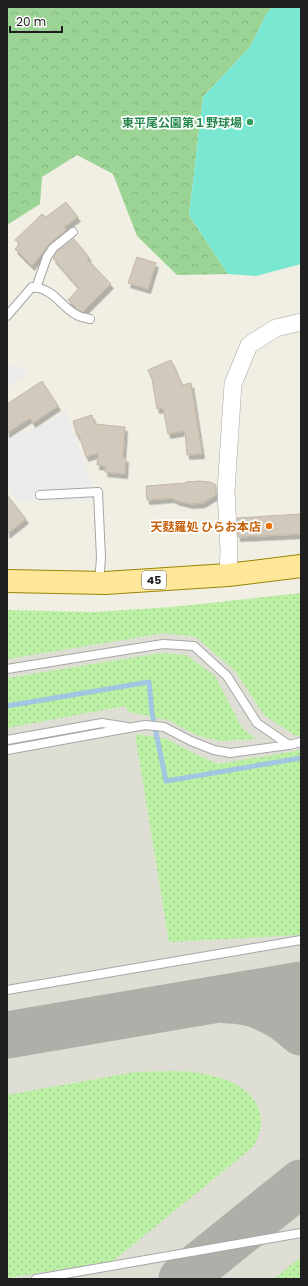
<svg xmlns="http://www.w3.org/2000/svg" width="308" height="1286" font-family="Poppins,'Noto Sans JP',sans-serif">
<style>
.airport{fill:#dfded5}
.grass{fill:url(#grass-dots)}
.forest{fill:url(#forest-crowns)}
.pitch{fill:#7ae7d3}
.parking{fill:#ebebeb}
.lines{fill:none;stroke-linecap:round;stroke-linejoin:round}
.stream{stroke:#a0c6e2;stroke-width:5}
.taxiway{stroke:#afaea8;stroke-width:47}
.building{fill:#d1c9bc;stroke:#c4b8a5;filter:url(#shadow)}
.lane-casing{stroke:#a6a6a6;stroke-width:10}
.street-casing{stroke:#a6a6a6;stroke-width:18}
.primary-casing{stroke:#998500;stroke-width:24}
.lane{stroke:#fff;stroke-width:8}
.street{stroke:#fff;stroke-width:17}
.primary{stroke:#ffe79a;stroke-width:22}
.leisure-dot{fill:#2e9e5b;stroke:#fff;stroke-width:1.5}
.food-dot{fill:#e8710a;stroke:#fff;stroke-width:1.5}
.labels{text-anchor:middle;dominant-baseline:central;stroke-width:3.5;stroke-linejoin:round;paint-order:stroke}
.shield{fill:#fff;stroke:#626262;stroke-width:1}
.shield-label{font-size:11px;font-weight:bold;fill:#1f1f1f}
.leisure-label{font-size:12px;font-weight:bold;fill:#27864d;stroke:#fff;text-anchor:end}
.food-label{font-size:12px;font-weight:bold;fill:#c56008;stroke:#fff;text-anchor:end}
</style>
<defs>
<pattern id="grass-dots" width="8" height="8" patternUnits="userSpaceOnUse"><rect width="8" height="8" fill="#bbf0a5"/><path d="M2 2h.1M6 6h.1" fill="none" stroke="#a0cd8e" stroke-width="1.8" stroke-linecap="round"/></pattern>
<pattern id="forest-crowns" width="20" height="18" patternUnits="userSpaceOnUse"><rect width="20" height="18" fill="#9bd494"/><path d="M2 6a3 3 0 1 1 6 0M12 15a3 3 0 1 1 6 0" fill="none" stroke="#85b67f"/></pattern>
<filter id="shadow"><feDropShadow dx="2.5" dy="4.5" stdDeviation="0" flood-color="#0004"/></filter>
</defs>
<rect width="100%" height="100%" fill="#f1efe4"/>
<path class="airport" d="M301,595V1279H7V616L144,612Z"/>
<g class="grass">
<path d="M301,593V735L296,736L264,715L235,671L196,637L165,633L7,659V610L94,612L172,607Z"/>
<path d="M161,653L186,655L215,676L242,728L256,739L222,741L198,736L168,720L129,712L125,706L7,728V678Z"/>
<path d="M135,734L167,739L193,753L218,764L301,750V935L169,942Z"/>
<path d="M175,1071C191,1071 209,1074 224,1079C255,1090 272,1117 253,1147L113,1261L7,1278V1095L135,1072Z"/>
<path d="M301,1257V1279H274Z"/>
</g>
<path class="forest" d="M7,7H50L53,9V7H272L267,13L250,47L203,97L189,215L228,274L177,275L137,236L113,174L77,155L42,177L40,204L7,225Z"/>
<path class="pitch" d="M272,7H301V264L256,276L228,274L189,215L203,97L250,47L267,13Z"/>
<g class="parking">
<path d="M7,363L30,373L7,387Z"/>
<path d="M66,410L92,484V501L18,502L7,484V438L40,426Z"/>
</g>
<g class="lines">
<path class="stream" d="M7,706L149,682L152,713L166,781L301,758"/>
<g class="taxiway">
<path d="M227,1000C255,1000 281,1013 301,1032"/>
<path d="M7,1035L301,985"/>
<path d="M182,1279L295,1188L301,1183"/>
</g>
</g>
<g class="building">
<path d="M66,202L78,217L64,227L66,230L49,244L32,266L15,249L20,244L15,240L42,214L46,217Z"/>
<path d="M74,239L89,257L87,259L111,284L83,312L78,310L68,300L79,288L53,258L57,252Z"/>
<path d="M137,257L156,263L148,289L128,283Z"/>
<path d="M171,360L182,385L191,383L202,454L187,455L185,431L168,434L163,408L157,409L152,379L148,370Z"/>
<path d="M42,381L58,406L33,423L30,418L7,433V404Z"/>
<path d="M92,415L95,424L125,427L123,457L126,458L125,474L105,472L106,466L97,465L98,453L86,457L79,435L77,436L73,421Z"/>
<path d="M199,481L210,482L215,484L216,486V495L203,503L191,504L178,501L172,498L147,500L146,486L186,483V482Z"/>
<path d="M7,495L26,519L7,534Z"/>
<path d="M301,514V534L238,537L237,518Z"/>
</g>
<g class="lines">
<defs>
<g id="lane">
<path d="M36,288L47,257L53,248L73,232"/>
<path d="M7,316L32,287C54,289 59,304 75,314C79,317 85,318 90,319"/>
<path d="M40,495L98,492L101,558L99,583"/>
<path d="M7,669L163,644L194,646L227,676L257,723L289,745L301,742"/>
<path d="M7,740L102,723L127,727"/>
<path d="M7,750L145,725L164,727L191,741L214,750L230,753L289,745"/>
<path d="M7,990L301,940"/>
<path d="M36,1279L301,1233"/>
</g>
<path id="street" d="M228,575L229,550L226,491L233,384L249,345L276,328L301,322"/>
<path id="primary" d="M7,581L105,583L228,575L301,566"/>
</defs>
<use href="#lane" class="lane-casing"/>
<use href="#street" class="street-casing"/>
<use href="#primary" class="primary-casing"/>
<use href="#lane" class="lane"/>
<use href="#street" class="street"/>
<use href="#primary" class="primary"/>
</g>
<circle class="leisure-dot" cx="250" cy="122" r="4"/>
<circle class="food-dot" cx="269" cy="526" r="4"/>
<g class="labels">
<rect class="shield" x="142" y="571" width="24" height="18" rx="3"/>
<g class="shield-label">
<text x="154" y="580">45</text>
</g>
<g class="leisure-label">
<text x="242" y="122">東平尾公園第１野球場</text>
</g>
<g class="food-label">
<text x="261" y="526">天麩羅処 ひらお本店</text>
</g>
</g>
<rect width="308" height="1286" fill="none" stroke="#1f1f1f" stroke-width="16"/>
<path d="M10 26v6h52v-6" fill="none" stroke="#1f1f1f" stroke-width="2"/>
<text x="16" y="26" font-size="12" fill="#1f1f1f" stroke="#ffffff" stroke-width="3" paint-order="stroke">20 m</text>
</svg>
